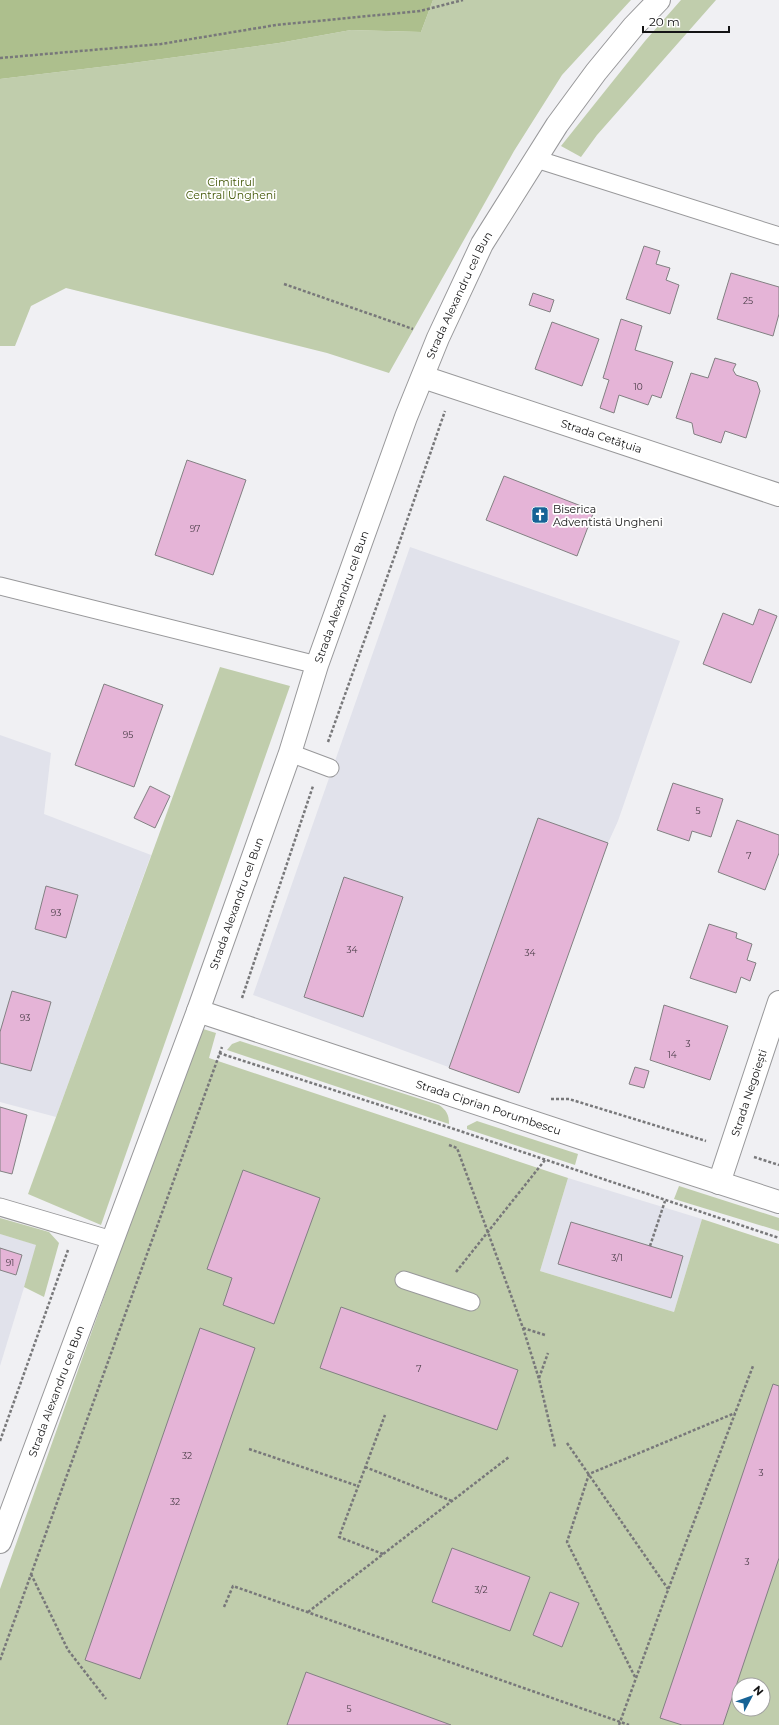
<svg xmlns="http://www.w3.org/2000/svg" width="779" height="1725" font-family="Montserrat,sans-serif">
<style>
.built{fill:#e1e2eb}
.green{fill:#c0cdac;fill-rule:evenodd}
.forest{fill:#adbf8d}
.building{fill:#e5b4d7;stroke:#828082}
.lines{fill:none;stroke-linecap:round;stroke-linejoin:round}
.service-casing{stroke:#98989a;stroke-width:19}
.minor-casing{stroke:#98989a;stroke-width:24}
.path{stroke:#78787a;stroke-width:2.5;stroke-dasharray:3 2;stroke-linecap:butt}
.service{stroke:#fff;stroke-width:17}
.minor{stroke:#fff;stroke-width:22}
.labels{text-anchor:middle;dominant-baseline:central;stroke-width:3.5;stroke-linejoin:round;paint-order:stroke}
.number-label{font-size:9px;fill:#483c46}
.park-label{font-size:11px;fill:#435808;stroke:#fff}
.street-label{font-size:11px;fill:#141415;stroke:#fff}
.poi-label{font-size:11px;fill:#141415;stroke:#fff;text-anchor:start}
</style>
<rect width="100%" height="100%" fill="#f0f0f3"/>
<g class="built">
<path d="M410,547L680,641L618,821L608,843L519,1093L253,995Z"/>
<path d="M0,735L51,753L44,814L151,855L56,1117L0,1102Z"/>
<path d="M568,1178L702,1219L674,1312L540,1271Z"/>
<path d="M0,1234L37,1245L0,1366Z"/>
</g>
<g class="green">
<path d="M433,0H631L562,75L514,151L389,373L327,353L66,288L31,306L15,346H0V79L125,64L279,43L351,30L421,32Z"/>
<path d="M681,0H716L597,135L581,157L561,146L645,41Z"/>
<path d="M220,667L290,686L101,1225L28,1194Z"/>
<path d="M200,1028L216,1033L209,1058L568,1178L540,1271L674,1312L702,1219L779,1244V1725H0V1589ZM739,1685H763V1709H739Z"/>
<path d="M240,1041L439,1105C446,1110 449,1114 449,1124L227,1050L232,1044Z"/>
<path d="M477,1121L578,1154L575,1165L467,1129V1126Z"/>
<path d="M679,1186L779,1218V1231L674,1199Z"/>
<path d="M0,1218L49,1232L59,1243L44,1297L24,1287L36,1245L0,1234Z"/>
</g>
<path class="forest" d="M0,0H433L421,32L351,30L279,43L125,64L0,79Z"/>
<g class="building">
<path d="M644,246L660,251L656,264L670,268L666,280L679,285L670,314L626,299Z"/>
<path d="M731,273L779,287V314L773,336L717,319Z"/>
<path d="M533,293L554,300L550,312L529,305Z"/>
<path d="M621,319L642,326L635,350L673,362L661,398L652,395L648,405L619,395L614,413L600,408L609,380L603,378Z"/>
<path d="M552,322L599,339L582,386L535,369Z"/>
<path d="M715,358L736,364L733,370L736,375L757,382L760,391L746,438L725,431L721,443L694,434L692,423L676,418L691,373L708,378Z"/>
<path d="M187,460L246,480L213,575L155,555Z"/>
<path d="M504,476L594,511L577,556L486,520Z"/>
<path d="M759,609L777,616L751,683L703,664L723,613L753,625Z"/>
<path d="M104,684L163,705L134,787L75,765Z"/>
<path d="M673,783L723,799L711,837L692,831L689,841L657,830Z"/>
<path d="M150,786L170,796L155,828L134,818Z"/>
<path d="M538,818L608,843L519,1093L449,1068Z"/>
<path d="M737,820L779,835V853L765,890L718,872Z"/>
<path d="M344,877L403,897L363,1017L304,997Z"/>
<path d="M46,886L78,895L66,938L35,929Z"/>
<path d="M709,924L737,933L736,938L752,944L747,960L756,963L750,981L741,977L736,993L690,978Z"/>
<path d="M12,991L51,1002L31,1071L0,1063V1032Z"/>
<path d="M664,1005L728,1026L710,1080L650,1060Z"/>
<path d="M635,1067L649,1071L644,1088L629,1084Z"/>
<path d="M0,1107L27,1115L12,1174L0,1171Z"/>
<path d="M243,1170L320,1198L274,1324L223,1305L232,1278L207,1269Z"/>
<path d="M571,1222L683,1256L671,1298L558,1264Z"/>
<path d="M0,1248L22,1255L16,1275L0,1270Z"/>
<path d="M341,1307L518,1370L497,1430L320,1368Z"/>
<path d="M200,1328L255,1348L140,1679L85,1660Z"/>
<path d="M773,1384L779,1386V1558L723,1725H682L660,1718Z"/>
<path d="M452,1548L530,1577L510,1631L432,1602Z"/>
<path d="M550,1592L579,1603L562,1647L533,1635Z"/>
<path d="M306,1672L361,1692L451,1725H287Z"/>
</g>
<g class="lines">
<defs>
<g id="service">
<path d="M536,159L779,236"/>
<path d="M0,586L317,665"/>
<path d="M290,753L330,768"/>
<path d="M0,1207L112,1240"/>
<path d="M404,1280L471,1302"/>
</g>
<g id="minor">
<path id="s1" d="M423,377L779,495"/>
<path id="s2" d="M198,1011L590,1141L779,1202"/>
<path id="s3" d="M719,1183L779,1002"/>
<path id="s4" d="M0,1542L198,1011L290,753L317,665L406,417L438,338L482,244L557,125L596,72L633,27L659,0"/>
</g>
</defs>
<use href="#service" class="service-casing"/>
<use href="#minor" class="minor-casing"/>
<g class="path">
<path d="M0,58L161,44L276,25L420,11L463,0"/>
<path d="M284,284L413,329"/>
<path d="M328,742L395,555L445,411"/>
<path d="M242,998L313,786"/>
<path d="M219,1053L454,1129L779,1238"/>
<path d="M551,1099H569L706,1141"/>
<path d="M449,1145L457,1148L523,1328L539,1379L555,1447"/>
<path d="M754,1157L779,1165"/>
<path d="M650,1246L665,1201"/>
<path d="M456,1272L545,1160"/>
<path d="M523,1328L545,1335"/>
<path d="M539,1378L548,1353"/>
<path d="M0,1441L68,1250"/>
<path d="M567,1443L668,1589"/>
<path d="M249,1449L358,1486"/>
<path d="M365,1467L452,1501"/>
<path d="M383,1554L339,1537L385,1415"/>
<path d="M31,1574L68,1650L106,1699"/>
<path d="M224,1607L233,1586L629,1725"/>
<path d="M308,1612L509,1457"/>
<path d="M0,1660L222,1047"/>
<path d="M635,1677L567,1542L589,1474L735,1413"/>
<path d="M619,1725L665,1598L753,1366"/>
</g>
<use href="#service" class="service"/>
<use href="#minor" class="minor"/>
</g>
<defs>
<symbol id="church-square" viewBox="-11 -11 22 22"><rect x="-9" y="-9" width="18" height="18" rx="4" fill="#166396" stroke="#fff"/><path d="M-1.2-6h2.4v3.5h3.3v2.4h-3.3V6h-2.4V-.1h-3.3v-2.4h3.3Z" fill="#fff"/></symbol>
</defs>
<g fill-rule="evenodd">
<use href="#church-square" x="530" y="505" width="20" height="20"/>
</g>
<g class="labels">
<g class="number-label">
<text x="748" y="300">25</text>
<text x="638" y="386">10</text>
<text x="195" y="528">97</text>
<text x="128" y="734">95</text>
<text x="698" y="810">5</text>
<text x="749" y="855">7</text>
<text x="56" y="912">93</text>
<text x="352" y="949">34</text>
<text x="530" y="952">34</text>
<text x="25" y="1017">93</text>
<text x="688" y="1043">3</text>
<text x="672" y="1054">14</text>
<text x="617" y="1257">3/1</text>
<text x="10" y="1262">91</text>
<text x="419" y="1368">7</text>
<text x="187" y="1455">32</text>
<text x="761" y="1472">3</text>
<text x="175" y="1501">32</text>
<text x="747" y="1561">3</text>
<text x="481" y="1589">3/2</text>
<text x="349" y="1708">5</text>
</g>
<g class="park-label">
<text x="231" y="182">Cimitirul<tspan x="231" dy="13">Central Ungheni</tspan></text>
</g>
<g class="street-label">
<text stroke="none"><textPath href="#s4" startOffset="1329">Strada Alexandru cel Bun</textPath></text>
<text stroke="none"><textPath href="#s1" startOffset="188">Strada Cetățuia</textPath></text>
<text stroke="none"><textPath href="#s4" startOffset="1005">Strada Alexandru cel Bun</textPath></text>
<text stroke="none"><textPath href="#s4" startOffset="681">Strada Alexandru cel Bun</textPath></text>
<text stroke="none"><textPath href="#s3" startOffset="95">Strada Negoiești</textPath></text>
<text stroke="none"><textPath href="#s2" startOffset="306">Strada Ciprian Porumbescu</textPath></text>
<text stroke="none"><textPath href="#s4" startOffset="161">Strada Alexandru cel Bun</textPath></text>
</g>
<g class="poi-label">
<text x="553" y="509">Biserica<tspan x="553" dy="13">Adventistă Ungheni</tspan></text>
</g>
</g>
<g transform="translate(751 1697) rotate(49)"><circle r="19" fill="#ffffff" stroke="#a1a1a1"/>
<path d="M0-3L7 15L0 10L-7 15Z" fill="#166396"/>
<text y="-6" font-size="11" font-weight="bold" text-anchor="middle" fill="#141415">N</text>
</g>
<path d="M643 26v6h86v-6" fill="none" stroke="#141415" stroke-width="2"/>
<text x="649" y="26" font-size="12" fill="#141415" stroke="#ffffff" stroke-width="3" paint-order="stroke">20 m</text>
</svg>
